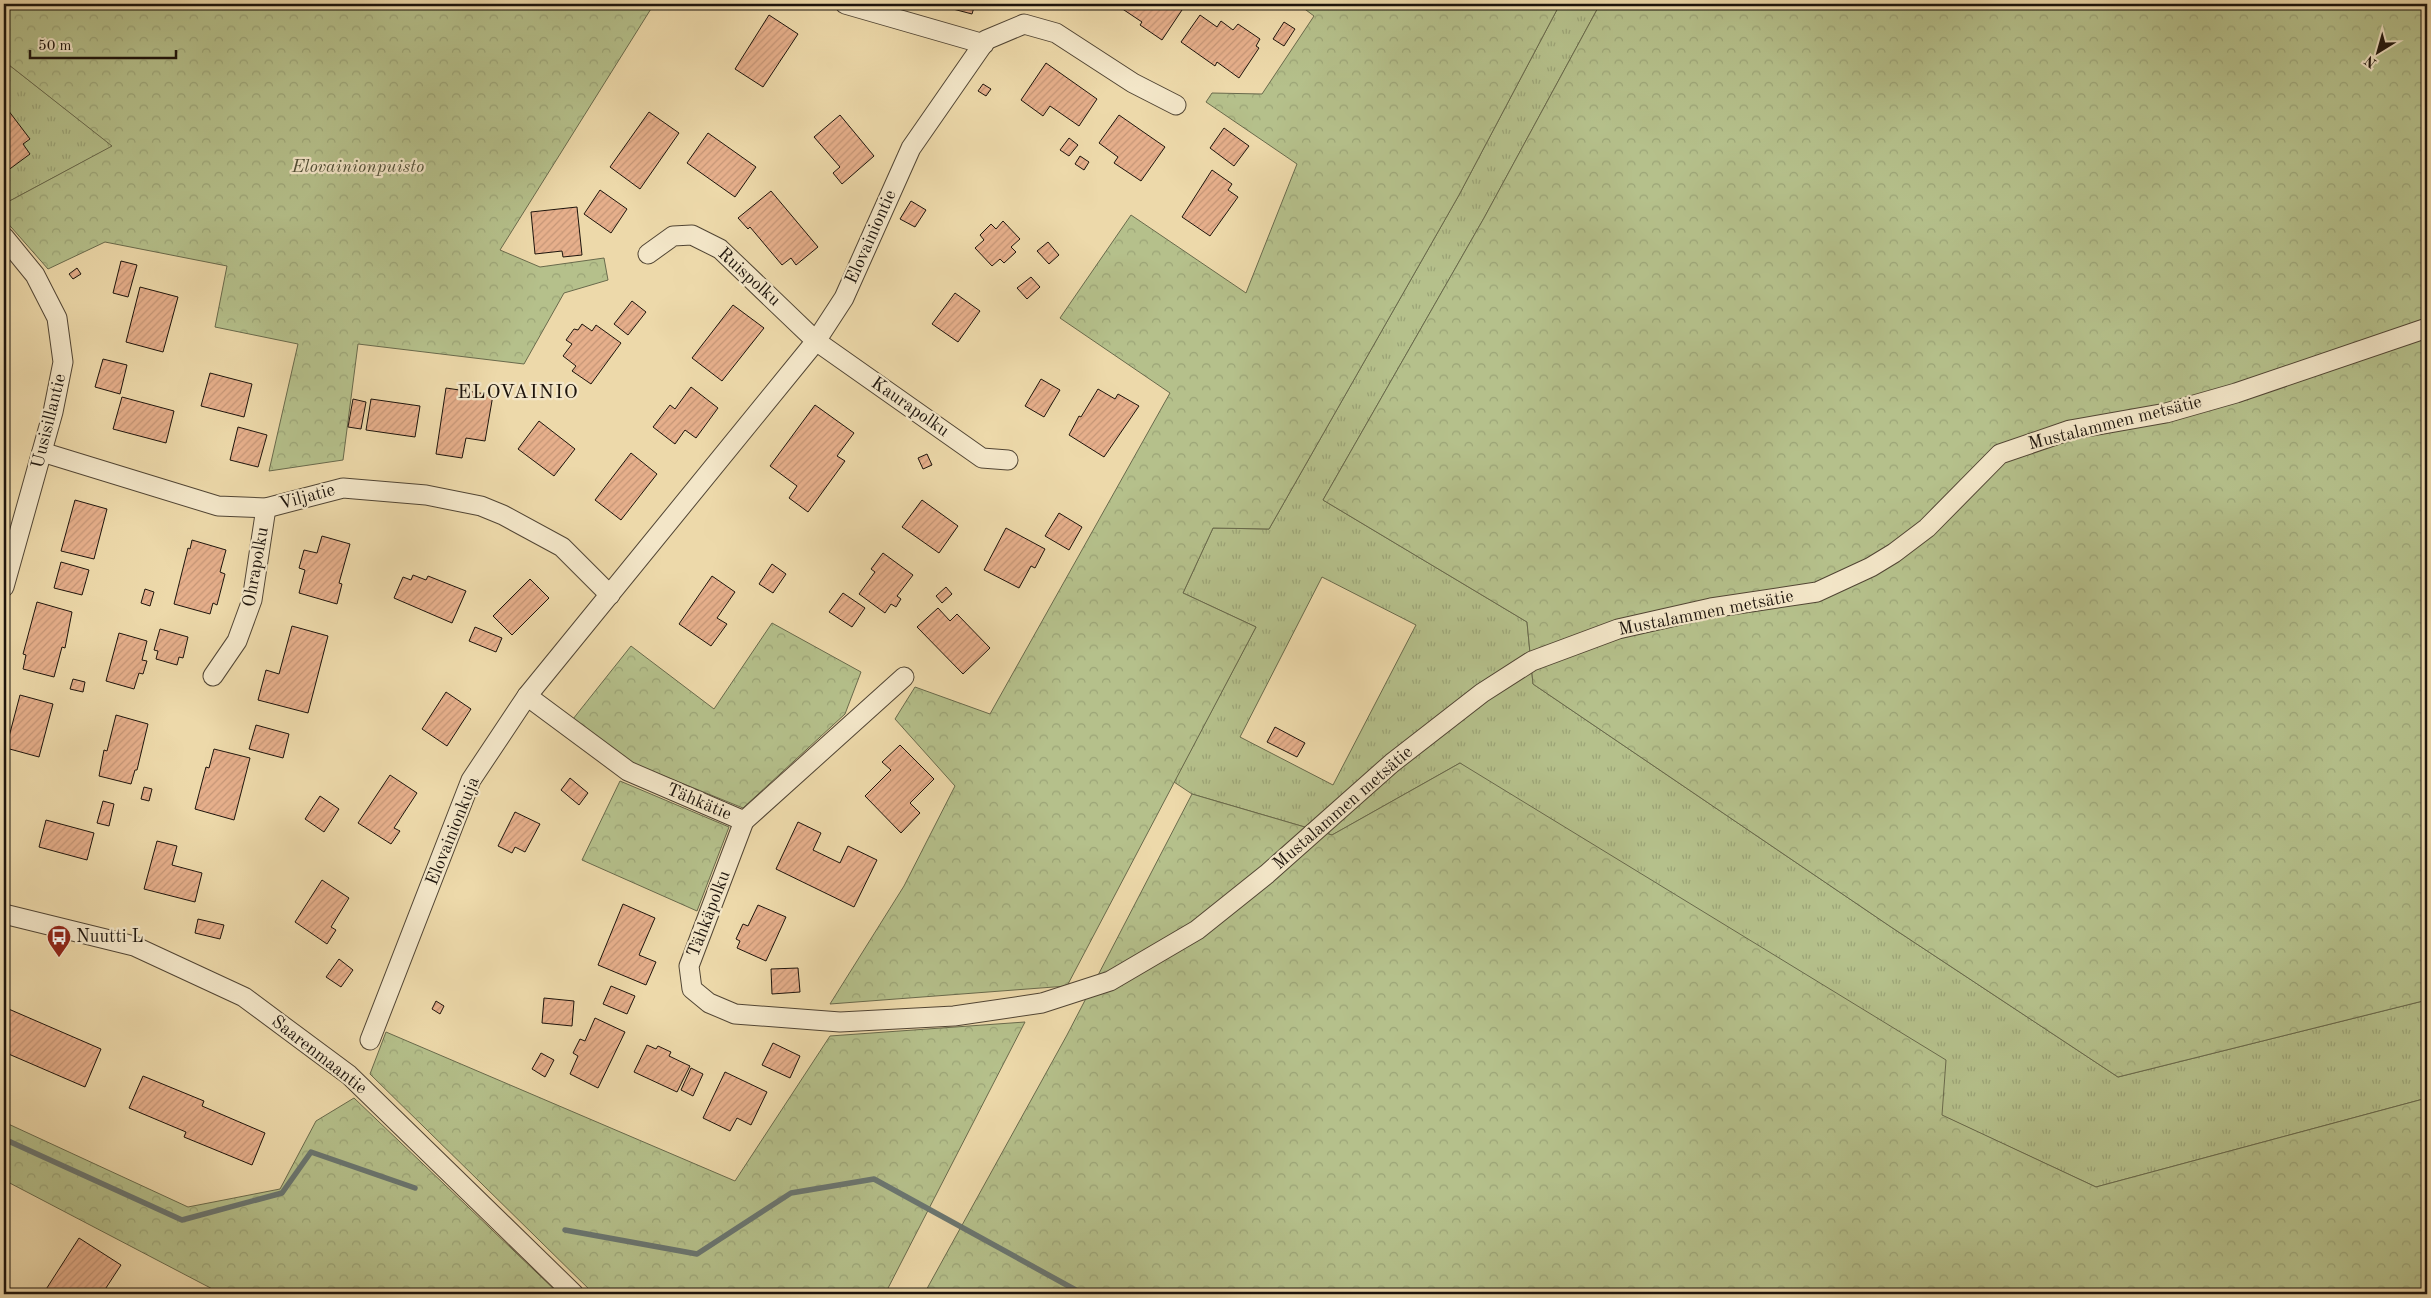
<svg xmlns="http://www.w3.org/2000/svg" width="2431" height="1298" font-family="'Old Standard TT',serif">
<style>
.grass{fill:url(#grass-tufts);stroke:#696a4c;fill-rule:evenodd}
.forest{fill:url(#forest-crowns);stroke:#696a4c}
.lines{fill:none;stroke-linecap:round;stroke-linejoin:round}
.stream{stroke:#6a7671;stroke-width:5.5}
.building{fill:url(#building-hatch);stroke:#1d140c}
.minor-casing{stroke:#514534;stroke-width:21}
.minor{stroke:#f3e6c8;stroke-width:19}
.labels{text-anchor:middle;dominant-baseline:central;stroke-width:4.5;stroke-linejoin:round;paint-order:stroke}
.park-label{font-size:18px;font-style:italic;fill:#525038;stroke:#f3e6c8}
.street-label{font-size:18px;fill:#1d140c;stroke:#f3e6c8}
.poi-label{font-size:18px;fill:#1d140c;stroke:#f3e6c8;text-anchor:start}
.quarter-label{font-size:20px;letter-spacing:1px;fill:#1d140c;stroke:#f3e6c8}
</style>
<defs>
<pattern id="grass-tufts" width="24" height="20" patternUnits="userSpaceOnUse" patternTransform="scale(1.25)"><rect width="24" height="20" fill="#b5c08b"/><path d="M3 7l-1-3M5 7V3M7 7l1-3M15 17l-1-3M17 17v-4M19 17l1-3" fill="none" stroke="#9ba477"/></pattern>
<pattern id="forest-crowns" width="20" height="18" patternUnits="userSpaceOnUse" patternTransform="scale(1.25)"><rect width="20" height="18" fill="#b5c08b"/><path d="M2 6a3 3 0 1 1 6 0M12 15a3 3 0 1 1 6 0" fill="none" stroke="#9ba477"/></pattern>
<pattern id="building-hatch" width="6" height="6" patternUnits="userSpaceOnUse" patternTransform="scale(1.25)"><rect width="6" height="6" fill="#e6af8b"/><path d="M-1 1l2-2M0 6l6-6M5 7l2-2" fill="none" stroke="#c59677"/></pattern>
</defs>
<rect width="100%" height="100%" fill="#edd9aa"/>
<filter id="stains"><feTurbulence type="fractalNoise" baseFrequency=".004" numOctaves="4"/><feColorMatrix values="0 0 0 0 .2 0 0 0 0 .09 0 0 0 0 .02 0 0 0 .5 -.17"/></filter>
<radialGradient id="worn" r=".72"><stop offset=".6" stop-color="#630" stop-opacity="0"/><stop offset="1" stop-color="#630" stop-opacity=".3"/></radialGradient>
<g class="grass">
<path d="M1560,4H1600L1484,218L1323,500L1527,622L1533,684L1891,927L2118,1077L2427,1000V1098L2096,1187L1941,1115L1460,763L1332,835L1192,794L1174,782L1256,627L1183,593L1213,528L1269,529L1459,195ZM1322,577L1416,625L1333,785L1240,737Z"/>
<path d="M4,61L113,146L4,204Z"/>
</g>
<g class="forest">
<path d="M4,4H654L500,250L540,267L604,258L608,280L564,293L524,364L358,344L343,460L269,471L298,344L215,327L227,266L105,242L48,269L4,219V204L112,146L4,61Z"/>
<path d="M1298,4H1560L1459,195L1269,529L1213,528L1183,593L1256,627L1067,986L830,1004L904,886L955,786L895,719L915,687L990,714L1170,393L1060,318L1131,215L1246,293L1297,164L1206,102L1212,93L1262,94L1314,16Z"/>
<path d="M1600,4H2427V1000L2118,1077L1891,927L1533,684L1527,622L1323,500L1484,218Z"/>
<path d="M772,623L861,672L845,714L743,808L632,763L573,719L631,646L714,709Z"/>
<path d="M1460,763L1946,1060L1942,1115L2096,1187L2427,1098V1294H924L1067,1035L1192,794L1332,835Z"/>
<path d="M620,781L729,827L697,911L582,860Z"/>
<path d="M1025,1022L885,1294H594L370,1074L386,1032L735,1181L830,1036Z"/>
<path d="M354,1098L559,1294H222L4,1180V1122L188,1207L280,1189L316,1121Z"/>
</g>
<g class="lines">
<g class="stream">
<path d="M4,1139L182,1220L282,1193L311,1152L415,1188"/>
<path d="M565,1230L697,1254L791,1193L874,1179L1083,1294"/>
</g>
</g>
<g class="building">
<path d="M934,4H975L972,14Z"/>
<path d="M1115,4H1186L1162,40L1140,25L1142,22Z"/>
<path d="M769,15L798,34L763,87L735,69Z"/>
<path d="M1200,15L1217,27L1221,21L1233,30L1238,24L1260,39L1256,46L1259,48L1239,78L1217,62L1215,66L1181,42Z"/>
<path d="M1284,22L1295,29L1284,46L1273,39Z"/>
<path d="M1046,63L1097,99L1079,126L1050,106L1043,116L1021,100Z"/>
<path d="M983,84L991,89L986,96L978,91Z"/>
<path d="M8,110L30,139L23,144L30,154L7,171L4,166V113Z"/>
<path d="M649,112L679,133L640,189L610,167Z"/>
<path d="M840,115L874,156L842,184L833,173L840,167L814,137Z"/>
<path d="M1119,115L1165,147L1141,181L1114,163L1118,157L1099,143Z"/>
<path d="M1224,128L1249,146L1234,166L1210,148Z"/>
<path d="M708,133L756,167L735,197L687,163Z"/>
<path d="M1069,138L1078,145L1069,156L1060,150Z"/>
<path d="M1080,156L1089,162L1084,170L1075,164Z"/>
<path d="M1212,170L1232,184L1228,190L1238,197L1210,236L1182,217Z"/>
<path d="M600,190L627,209L611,233L584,214Z"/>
<path d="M771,191L818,247L796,265L791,258L782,265L750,227L748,229L738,218Z"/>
<path d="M911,201L926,210L915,227L900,219Z"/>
<path d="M577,207L582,255L563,257L562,251L535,254L531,212Z"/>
<path d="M1003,221L1020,239L1011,247L1016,252L1004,263L1000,259L992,266L975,248L984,240L980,235L991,224L996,229Z"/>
<path d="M1048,242L1059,255L1049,264L1037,251Z"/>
<path d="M121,261L137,265L128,297L113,293Z"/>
<path d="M77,268L81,274L73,279L69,274Z"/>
<path d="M1031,277L1040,287L1027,299L1017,288Z"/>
<path d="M140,287L178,297L163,352L126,342Z"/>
<path d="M955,293L980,311L958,342L932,324Z"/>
<path d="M632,301L646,312L628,335L614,324Z"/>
<path d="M733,305L764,328L722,381L692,358Z"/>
<path d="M582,324L592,331L596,325L621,343L591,384L572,371L576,366L563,356L572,344L566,340L574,329L578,330Z"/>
<path d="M103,359L127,365L120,394L95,387Z"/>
<path d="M210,373L252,384L244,417L201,406Z"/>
<path d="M1041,379L1060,390L1044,417L1025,406Z"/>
<path d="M691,387L718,408L696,438L685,430L675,444L653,427L670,405L675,409Z"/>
<path d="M446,388L493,395L485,441L466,438L462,458L436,454Z"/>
<path d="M1098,389L1115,399L1118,394L1139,406L1104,457L1069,435L1079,416L1081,417Z"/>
<path d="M122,397L174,411L166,443L113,429Z"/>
<path d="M353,399L366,402L361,429L348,427Z"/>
<path d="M371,399L420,406L415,437L366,430Z"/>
<path d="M815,405L854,433L837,456L845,461L808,512L789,498L797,486L770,466Z"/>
<path d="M539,421L575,449L554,476L518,449Z"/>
<path d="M238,427L267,435L258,467L230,460Z"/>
<path d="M631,453L657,474L621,520L595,500Z"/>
<path d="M927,454L932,465L923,469L918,458Z"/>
<path d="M75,500L107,509L94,559L61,551Z"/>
<path d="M922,500L958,526L939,553L902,527Z"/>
<path d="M1059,513L1082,527L1069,550L1045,536Z"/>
<path d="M1006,528L1045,549L1035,568L1031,566L1019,588L984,570Z"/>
<path d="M322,536L350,544L339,583L342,584L337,604L299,593L305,570L299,568L304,550L317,553Z"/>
<path d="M192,540L226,550L220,572L225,574L217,605L213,603L210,614L174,604L188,548L190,549Z"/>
<path d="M883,553L913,575L897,596L901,599L896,607L891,604L885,613L859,594L875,572L871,569Z"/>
<path d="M61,562L89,570L82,595L54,588Z"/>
<path d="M772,564L786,574L773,593L759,584Z"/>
<path d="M413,575L426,580L428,576L466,591L452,623L394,598L403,577L411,580Z"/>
<path d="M712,576L735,592L717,618L727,624L711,646L679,624Z"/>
<path d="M530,579L549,598L512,635L493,616Z"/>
<path d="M946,587L952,594L942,603L936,596Z"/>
<path d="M145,589L154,592L150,606L141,603Z"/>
<path d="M843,593L865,608L852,627L829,612Z"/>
<path d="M37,602L72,612L65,648L62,647L54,677L23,669L26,655L23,654Z"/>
<path d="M938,608L950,621L957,614L990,648L963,674L917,627Z"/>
<path d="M292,626L328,636L308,713L258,700L266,670L279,674Z"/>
<path d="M475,627L502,638L496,652L469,641Z"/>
<path d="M160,629L188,637L183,658L179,657L177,665L156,659L158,651L154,650Z"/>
<path d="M119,633L147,641L142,660L147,661L143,674L139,673L134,689L106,681Z"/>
<path d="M73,679L85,682L83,692L70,689Z"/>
<path d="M446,692L471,709L447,746L422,729Z"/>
<path d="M20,695L53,704L39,757L6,748Z"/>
<path d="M116,715L148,724L137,770H135L131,784L99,776L104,750L107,751Z"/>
<path d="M256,725L289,734L283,758L249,749Z"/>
<path d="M1275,727L1305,743L1297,757L1267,742Z"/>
<path d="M900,745L934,779L910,803L920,813L901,833L865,796L891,770L882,762Z"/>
<path d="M214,749L250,758L234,820L195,809L206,767L209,768Z"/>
<path d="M390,775L417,793L394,828L400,831L391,844L358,823Z"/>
<path d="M570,778L588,793L579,805L561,790Z"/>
<path d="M144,787L152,789L149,801L141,799Z"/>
<path d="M320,796L339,809L324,832L305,819Z"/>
<path d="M103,801L114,804L109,826L97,823Z"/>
<path d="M515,812L540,824L525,852L515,847L512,853L498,846Z"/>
<path d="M46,820L94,833L87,860L39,847Z"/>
<path d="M798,822L821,833L813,850L840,863L848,846L877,860L854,907L776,869Z"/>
<path d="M157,841L177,846L172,865L202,873L195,902L144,889Z"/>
<path d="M322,880L349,898L331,927L336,930L327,944L295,922Z"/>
<path d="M623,904L655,918L639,955L656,962L646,985L598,965Z"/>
<path d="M758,905L786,917L766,961L737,948L740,941L736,939L743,924L748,926Z"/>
<path d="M198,919L224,925L220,939L195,933Z"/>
<path d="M339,959L353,970L341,987L326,977Z"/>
<path d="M798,968L800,992L772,994L771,969Z"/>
<path d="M611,986L635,996L627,1014L603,1004Z"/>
<path d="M544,998L574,1001L572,1026L542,1023Z"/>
<path d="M436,1001L444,1006L440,1014L432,1009Z"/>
<path d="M4,1007L101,1049L85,1087L4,1052Z"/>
<path d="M595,1018L625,1032L598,1088L570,1074L578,1056L573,1053L580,1039L585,1041Z"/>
<path d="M773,1043L800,1056L790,1078L762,1065Z"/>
<path d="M647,1045L656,1049L658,1046L671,1052L669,1056L690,1066L677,1092L634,1072Z"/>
<path d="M541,1053L554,1060L545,1077L532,1069Z"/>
<path d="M691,1068L703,1074L693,1096L681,1090Z"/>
<path d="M725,1072L767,1092L751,1125L737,1118L730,1131L703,1118Z"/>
<path d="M143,1076L204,1101L202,1106L265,1133L252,1165L184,1137L186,1132L129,1108Z"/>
<path d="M79,1238L121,1265L102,1294H43Z"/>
</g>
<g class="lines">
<defs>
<g id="minor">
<path d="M845,4L984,44"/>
<path d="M4,237L35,275L57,318L63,362L53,412L4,587"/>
<path d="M648,254L673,236L692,235L720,249L816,341L982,458L1008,460"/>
<path d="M42,452L218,506L266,508L343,488L426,495L481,506L503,515L562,547L610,595"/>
<path d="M213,676L237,641L252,600L266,508"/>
<path d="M527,696L628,771L744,821L904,677"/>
<path d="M744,821L689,966L692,989L709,1003L735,1014L840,1022L954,1016L1042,1003L1110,981L1197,930L1267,874L1392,763L1482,693L1532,661L1618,629L1711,608L1817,592L1871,567L1894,553L1927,528L2000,454L2070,430L2166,413L2236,393L2427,328"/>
<path d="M4,914L134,946L244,997L349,1075L574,1294"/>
<path d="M370,1040L471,780L527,696L816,341L844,298L911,148L986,40L1024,24L1056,33L1133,83L1176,105"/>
</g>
</defs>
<use href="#minor" class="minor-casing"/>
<use href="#minor" class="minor"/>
</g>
<defs>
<symbol id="bus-pin" viewBox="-11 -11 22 30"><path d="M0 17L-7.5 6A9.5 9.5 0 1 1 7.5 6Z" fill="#8f2418" stroke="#f3e6c8"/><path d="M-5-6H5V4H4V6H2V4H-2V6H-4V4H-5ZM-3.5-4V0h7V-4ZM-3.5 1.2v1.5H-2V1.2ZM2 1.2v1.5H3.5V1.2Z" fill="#fff"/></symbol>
</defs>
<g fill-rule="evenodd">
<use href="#bus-pin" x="45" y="923" width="28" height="38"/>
</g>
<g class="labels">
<g class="park-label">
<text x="358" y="167">Elovainionpuisto</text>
</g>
<g class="street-label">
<text transform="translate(871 237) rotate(-66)">Elovainiontie</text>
<text transform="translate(749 277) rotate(42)">Ruispolku</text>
<text transform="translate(910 407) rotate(35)">Kaurapolku</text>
<text transform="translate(49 421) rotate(-76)">Uusisillantie</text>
<text transform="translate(2115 423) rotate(-14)">Mustalammen metsätie</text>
<text transform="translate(307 497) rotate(-15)">Viljatie</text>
<text transform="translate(256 567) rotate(-80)">Ohrapolku</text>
<text transform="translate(1706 613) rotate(-11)">Mustalammen metsätie</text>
<text transform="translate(699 802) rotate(23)">Tähkätie</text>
<text transform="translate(1343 808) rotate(-41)">Mustalammen metsätie</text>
<text transform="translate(453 831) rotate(-68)">Elovainionkuja</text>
<text transform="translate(709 914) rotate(-69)">Tähkäpolku</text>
<text transform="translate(319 1055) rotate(38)">Saarenmaantie</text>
</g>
<g class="poi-label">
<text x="76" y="937">Nuutti L</text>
</g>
<g class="quarter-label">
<text x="518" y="393">ELOVAINIO</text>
</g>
</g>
<rect width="2431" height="1298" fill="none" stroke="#edd9aa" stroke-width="20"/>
<rect x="5" y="5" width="2421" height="1288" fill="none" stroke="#1d140c" stroke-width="2.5"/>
<rect x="10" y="10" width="2411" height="1278" fill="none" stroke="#1d140c"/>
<g transform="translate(2378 52) rotate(217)" stroke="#f3e6c8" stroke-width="4" paint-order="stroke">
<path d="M0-4L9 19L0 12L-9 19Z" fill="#1d140c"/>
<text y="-8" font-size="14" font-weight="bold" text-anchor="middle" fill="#1d140c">N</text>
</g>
<path d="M30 50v8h146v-8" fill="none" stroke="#1d140c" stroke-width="2.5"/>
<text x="38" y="50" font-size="15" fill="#1d140c" stroke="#f3e6c8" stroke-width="4" paint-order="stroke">50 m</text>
<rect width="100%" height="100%" filter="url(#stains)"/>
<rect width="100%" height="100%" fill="url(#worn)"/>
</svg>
